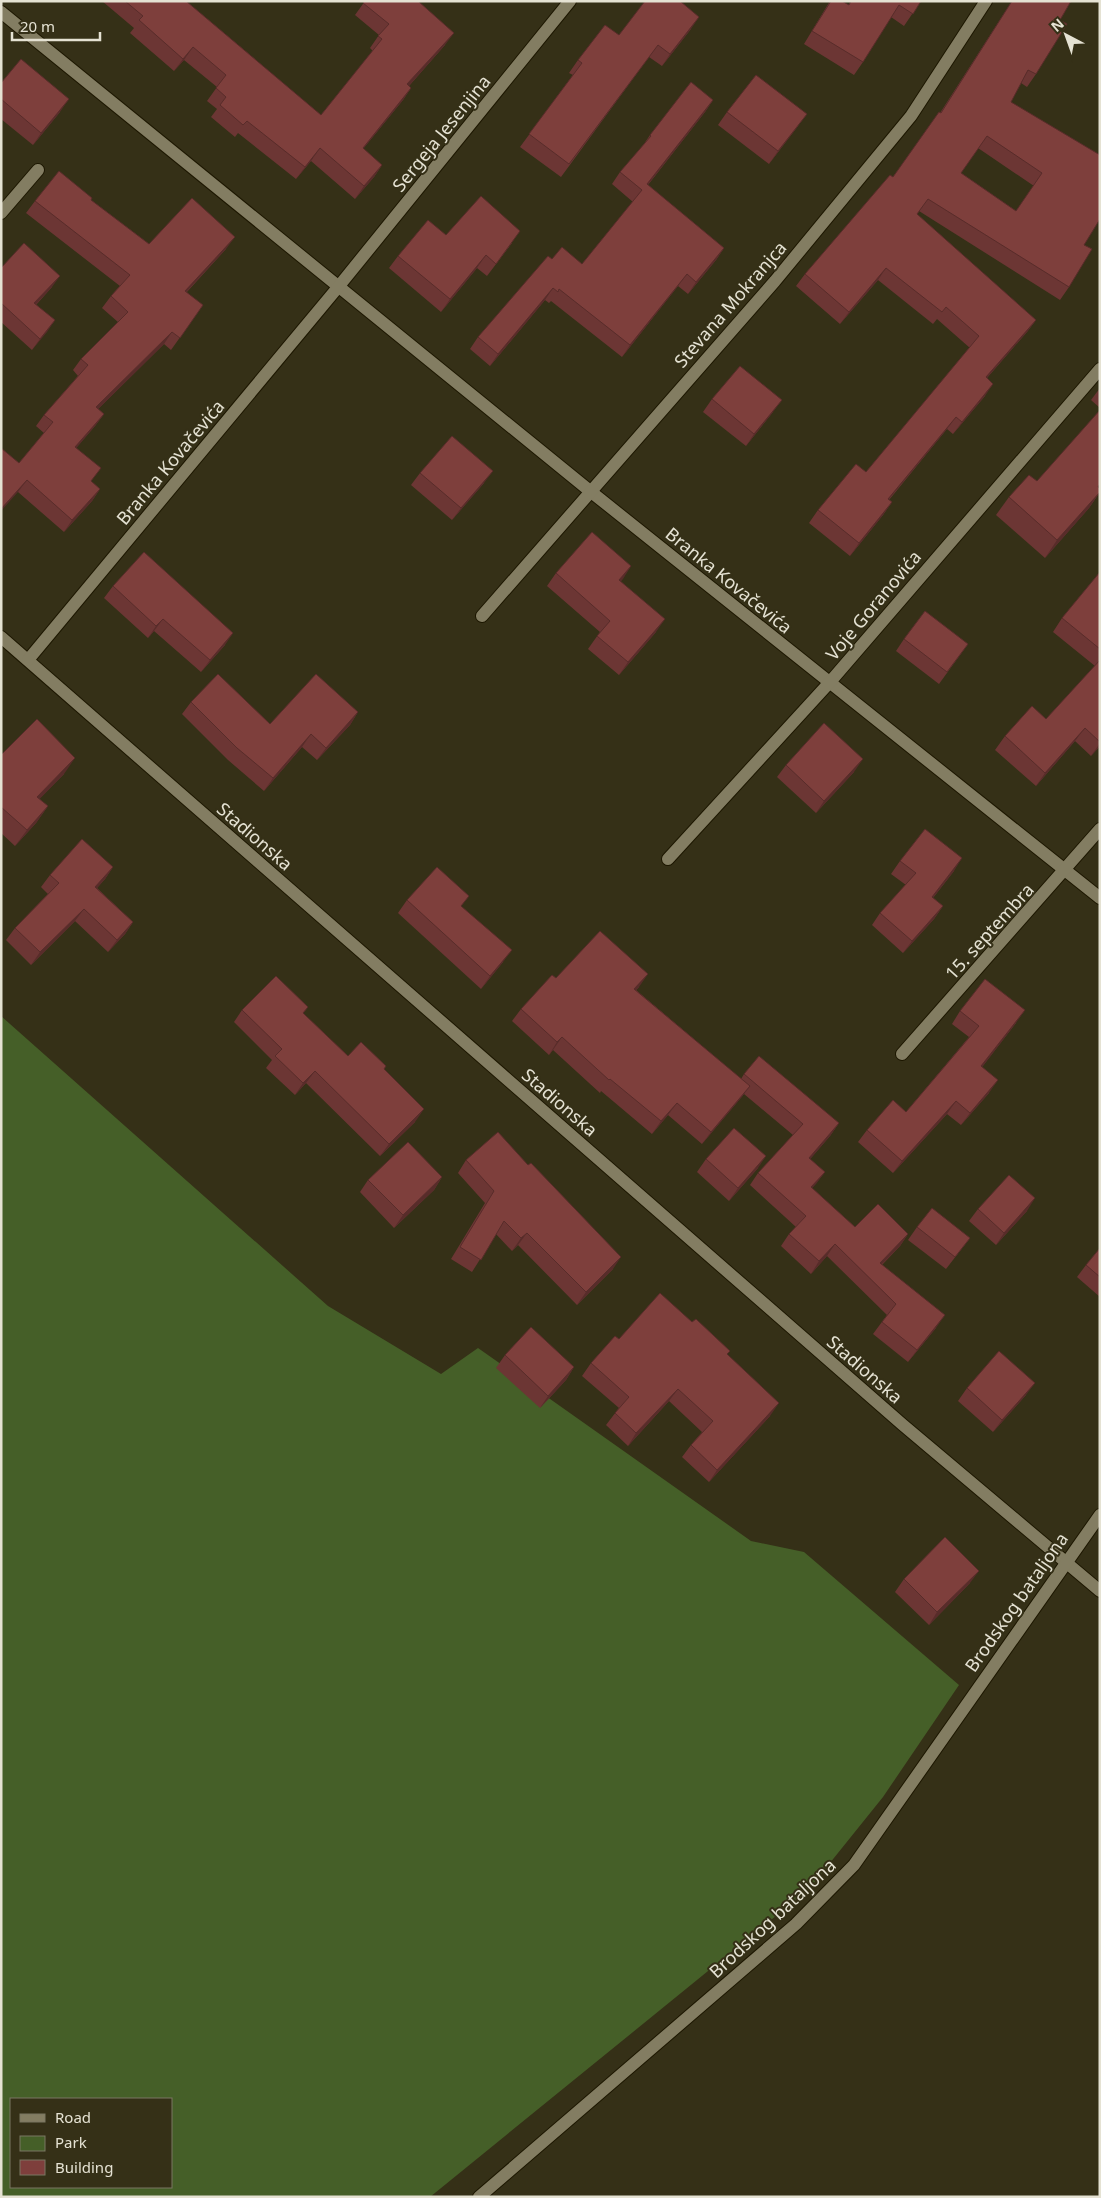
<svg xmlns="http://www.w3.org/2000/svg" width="1101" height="2198" font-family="'Noto Sans',sans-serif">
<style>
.green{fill:#455f28;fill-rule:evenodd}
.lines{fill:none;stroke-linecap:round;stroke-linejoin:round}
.minor-casing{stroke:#1d1701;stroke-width:14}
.tertiary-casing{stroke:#1d1701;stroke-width:14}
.minor{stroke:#837d62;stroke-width:12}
.tertiary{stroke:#837d62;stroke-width:12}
.wall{fill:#6c3634;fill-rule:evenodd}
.shaded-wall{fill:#582c2a}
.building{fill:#7e3f3c;stroke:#582c2a;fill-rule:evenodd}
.labels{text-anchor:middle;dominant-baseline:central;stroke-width:4;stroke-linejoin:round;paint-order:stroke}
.street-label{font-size:18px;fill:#e5e2d3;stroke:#353017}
</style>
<rect width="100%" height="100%" fill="#353017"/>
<path class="green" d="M1,1016L328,1306L441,1374L478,1348L751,1541L804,1552L959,1685L883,1797L809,1889L430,2197H1ZM11,2099H171V2187H11Z"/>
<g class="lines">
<defs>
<g id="minor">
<path d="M1,12L590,491L1100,898"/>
<path d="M1,213L38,170"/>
<path d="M482,616L775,281L911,116L986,1"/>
<path d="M1,637L903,1425L1100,1591"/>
<path d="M28,660L339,286L570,1"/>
<path d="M668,859L830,682L1100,369"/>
<path d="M902,1054L1100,829"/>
</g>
<path id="tertiary" d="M479,2197L796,1924L854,1865L1100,1515"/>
</defs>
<use href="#minor" class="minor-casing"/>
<use href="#tertiary" class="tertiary-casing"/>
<use href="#minor" class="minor"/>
<use href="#tertiary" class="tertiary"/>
</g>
<g class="wall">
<path d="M102,1H186L321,115L373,51L370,48L379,35L355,15L365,1L445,45L409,86L411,88L403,100L363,149L382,165L374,177L355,199L311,161L296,179L238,133L235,137L211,117L217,109L207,101L217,87L184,60L174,71L130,33L134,28Z"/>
<path d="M830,1L848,5L851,1H921L904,26L891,17L863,62L854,75L804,44Z"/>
<path d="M1012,1H1071L1060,20L1036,74L1027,87L1021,83L1011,102L1084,245L1069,287L1060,300L919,211L917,214L1036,320L1027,332L987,378L985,396L953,434L947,429L889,500L892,502L883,515L850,556L809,523L818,510L866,472L970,348L937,319L933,324L878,280L840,324L796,286L805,274L893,177L940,113ZM978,148L1034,186L1016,211L961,173Z"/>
<path d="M691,29L662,66L649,57L561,177L520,147L573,75L569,73L578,60L619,35Z"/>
<path d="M1,83L60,112L33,145L1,119Z"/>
<path d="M713,100L705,112L648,185L724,248L716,260L688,294L678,286L622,357L551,301L549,303L545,300L490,366L470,349L478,337L552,259L582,264L633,202L612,184L620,172L642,147L650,135Z"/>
<path d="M727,112L798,126L769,164L718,125Z"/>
<path d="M91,200L149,244L226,249L186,293L203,305L171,350L164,344L98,409L104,414L95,426L76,448L92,482L100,489L92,501L64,532L18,492L19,463L44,433L36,426L44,415L78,376L73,370L81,359L118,322L102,308L111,296L120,286L26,213L35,201Z"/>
<path d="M446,235L512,243L487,276L477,268L441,312L389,268L398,256Z"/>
<path d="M1,268L52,287L36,305L55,320L32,350L1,322Z"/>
<path d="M1100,388V408L1091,400Z"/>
<path d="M712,399L773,412L746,446L703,412Z"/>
<path d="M420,473L484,483L452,520L411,485Z"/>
<path d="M1037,481L1100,492L1089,508L1045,558L996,515L1009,497Z"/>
<path d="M631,566L620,581L656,632L619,675L588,649L600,632L547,586L556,573Z"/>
<path d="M1100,572V746L1091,756L1075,741L1036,786L995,750L1005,736L1046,719L1095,666L1053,632L1062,618Z"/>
<path d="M113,586L225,645L201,672L154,631L148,638L104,598Z"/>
<path d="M904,639L968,644L939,684L896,651Z"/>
<path d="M191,702L270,724L358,712L350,725L317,760L302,747L264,791L228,760L182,714Z"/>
<path d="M1,755L64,774L39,799L48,806L36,823L15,846L1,833Z"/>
<path d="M786,765L854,772L816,813L777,777Z"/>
<path d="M900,861L954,871L933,898L943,906L934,919L903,953L872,925L880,913L906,885L891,874Z"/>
<path d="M113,867L105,879L97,888L133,922L125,934L108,952L75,921L31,965L6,940L15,928L48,894L41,887L50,875Z"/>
<path d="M407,900L462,907L503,962L481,989L398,913Z"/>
<path d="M556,978L639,987L636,990L741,1079L744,1074L839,1123L830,1136L810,1159L825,1172L812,1188L855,1227L908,1234L900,1246L882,1265L936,1328L908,1362L873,1334L887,1315L827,1256L811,1274L781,1246L789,1234L796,1227L750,1185L758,1173L793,1135L744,1094L702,1144L668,1115L652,1134L601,1091L600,1093L553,1050L549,1055L512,1021L521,1009Z"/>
<path d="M242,1010L304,1014L348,1056L384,1070L415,1122L380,1156L306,1083L295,1095L266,1068L272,1060L234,1022Z"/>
<path d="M960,1011L1016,1023L982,1067L989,1093L961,1125L947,1114L893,1173L858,1142L867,1130L906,1112L969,1037L952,1024Z"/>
<path d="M706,1159L758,1168L729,1201L697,1172Z"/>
<path d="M466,1160L613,1269L577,1305L518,1245L512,1251L496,1234L472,1272L451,1259L485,1203L458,1173Z"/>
<path d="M442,1177L434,1190L394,1228L360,1192L368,1180Z"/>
<path d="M978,1209L1027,1211L996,1245L969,1221Z"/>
<path d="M917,1227L970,1238L946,1269L908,1240Z"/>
<path d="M1100,1248V1297L1077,1277L1086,1265Z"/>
<path d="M619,1339L727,1355L770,1416L709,1482L682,1457L691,1445L702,1432L669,1401L628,1446L606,1425L619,1408L582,1376L591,1363Z"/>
<path d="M505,1355L574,1367L566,1380L540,1408L496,1368Z"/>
<path d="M967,1388L1026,1395L993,1432L958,1401Z"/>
<path d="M904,1579L970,1583L929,1625L895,1592Z"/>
</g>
<g class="shaded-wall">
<path d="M699,17L691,29L662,66L670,54Z"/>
<path d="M454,33L445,45L399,97L407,84Z"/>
<path d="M193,47L184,60L174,71L183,59Z"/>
<path d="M411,88L403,100L354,160L363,148Z"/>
<path d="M69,99L60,112L33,145L41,133Z"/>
<path d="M713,100L705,112L639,196L647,184Z"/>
<path d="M807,114L798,126L769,164L778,151Z"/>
<path d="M320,148L311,161L296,179L305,167Z"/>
<path d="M382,165L374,177L355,199L364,186Z"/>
<path d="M235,237L226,249L176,303L185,291Z"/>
<path d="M724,248L716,260L688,294L696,282Z"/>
<path d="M486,255L477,268L441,312L450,299Z"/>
<path d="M886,268L878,280L840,324L849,312Z"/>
<path d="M687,274L678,286L622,357L630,345Z"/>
<path d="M60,276L52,287L26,315L34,303Z"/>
<path d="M553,288L545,300L490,366L498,354Z"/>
<path d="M55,320L47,332L32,350L40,339Z"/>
<path d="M1036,320L1027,332L977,389L986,377Z"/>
<path d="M172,332L164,344L88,419L96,407Z"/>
<path d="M993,384L985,396L953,434L962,422Z"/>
<path d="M782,400L773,412L746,446L754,434Z"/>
<path d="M104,414L95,426L67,459L75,447Z"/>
<path d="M956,417L947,429L879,511L888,499Z"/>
<path d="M493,471L484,483L452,520L461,508Z"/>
<path d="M27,480L18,492L1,511V509Z"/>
<path d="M100,489L92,501L64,532L72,520Z"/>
<path d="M1100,492L1089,508L1045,558L1057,540Z"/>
<path d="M892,502L883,515L850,556L859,543Z"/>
<path d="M631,566L623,579L611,593L619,580Z"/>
<path d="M163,619L154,631L148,638L156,626Z"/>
<path d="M665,619L656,632L619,675L628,662Z"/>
<path d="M233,633L225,645L201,672L210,660Z"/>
<path d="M358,712L350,725L317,760L326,748Z"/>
<path d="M1085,728L1075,741L1036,786L1045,773Z"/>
<path d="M311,734L302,747L264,791L273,778Z"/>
<path d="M1100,743V746L1091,756Z"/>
<path d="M75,758L64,774L26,813L37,797Z"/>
<path d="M863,759L854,772L816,813L824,801Z"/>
<path d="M48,806L36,823L15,846L27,830Z"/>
<path d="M962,858L954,871L924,909L932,897Z"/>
<path d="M113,867L105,879L87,899L95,887Z"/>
<path d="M943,906L934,919L903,953L912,941Z"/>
<path d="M84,909L75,921L31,965L40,952Z"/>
<path d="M133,922L125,934L108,952L117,940Z"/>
<path d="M512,950L503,962L481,989L490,976Z"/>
<path d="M648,974L639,987L625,1001L634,989Z"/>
<path d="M1025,1010L1016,1023L973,1079L981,1066Z"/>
<path d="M562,1037L553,1050L549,1055L557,1042Z"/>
<path d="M315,1071L306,1083L295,1095L303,1083Z"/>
<path d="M998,1080L989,1093L961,1125L970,1113Z"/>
<path d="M750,1086L741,1098L702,1144L711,1132Z"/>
<path d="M956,1101L947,1114L893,1173L902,1161Z"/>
<path d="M677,1103L668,1115L652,1134L661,1121Z"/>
<path d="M424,1109L415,1122L380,1156L389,1144Z"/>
<path d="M839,1123L830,1136L801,1170L809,1158Z"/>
<path d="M766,1156L758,1168L729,1201L738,1188Z"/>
<path d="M825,1172L816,1184L802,1199L811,1187Z"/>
<path d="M442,1177L434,1190L394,1228L403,1215Z"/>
<path d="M1035,1198L1027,1211L996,1245L1004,1233Z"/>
<path d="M527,1233L518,1245L512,1251L521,1238Z"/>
<path d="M908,1234L900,1246L871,1275L880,1263Z"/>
<path d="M835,1244L827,1256L811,1274L819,1261Z"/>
<path d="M621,1257L613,1269L577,1305L586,1292Z"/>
<path d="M945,1315L936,1328L908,1362L917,1350Z"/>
<path d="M574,1367L566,1380L540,1408L548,1396Z"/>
<path d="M1035,1383L1026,1395L993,1432L1002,1420Z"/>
<path d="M678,1389L669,1401L628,1446L636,1433Z"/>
<path d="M779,1403L770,1416L709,1482L717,1470Z"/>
<path d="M979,1571L970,1583L929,1625L937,1612Z"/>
</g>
<g class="building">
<path d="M125,1H186L321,115L382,39L378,36L389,24L363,3L365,1H418L454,33L407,84L411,88L363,148L382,165L364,186L320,148L305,167L247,121L243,125L220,105L226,97L216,88L226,75L193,47L183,59L139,20L143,16Z"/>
<path d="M645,1H680L699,17L670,54L658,45L569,164L529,134L582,63L578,60L605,25L619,35Z"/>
<path d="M831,1H842L849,5L851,1H921L913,14L899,5L863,62L812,31Z"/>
<path d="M1012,1H1071L1060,20L1067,24L1036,74L1028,70L1011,102L1100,155V219L1084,245L1092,249L1069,287L928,199L917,214L1036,320L986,377L993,384L962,422L956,417L888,499L892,502L859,543L818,510L856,464L866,472L979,336L946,307L942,312L886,268L849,312L805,274L890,175L893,177L939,112L941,113ZM987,136L1042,173L1016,211L961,173Z"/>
<path d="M21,59L69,99L41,133L1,99V83Z"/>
<path d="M756,75L807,114L778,151L727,112Z"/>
<path d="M691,82L713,100L647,184L724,248L696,282L687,274L630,345L559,289L558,292L553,288L498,354L478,337L548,256L552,259L562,247L582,264L642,190L620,172L651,136L650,135Z"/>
<path d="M59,171L92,198L91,200L149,244L192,198L235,237L185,291L203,305L180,338L172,332L96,407L104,414L75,447L101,468L91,481L100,489L72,520L27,480L1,509V448L19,463L53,422L44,415L88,365L81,359L128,312L111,296L130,275L35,201Z"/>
<path d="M481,196L520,231L496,264L486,255L450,299L398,256L428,220L446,235Z"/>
<path d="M24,243L60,276L34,303L55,320L40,339L1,303V268Z"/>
<path d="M740,366L782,400L754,434L712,399Z"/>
<path d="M1100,410V484L1098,487L1100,488V492L1057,540L1009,497L1029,475L1037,481Z"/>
<path d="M452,436L493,471L461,508L420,473Z"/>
<path d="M592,532L631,566L619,580L665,619L628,662L597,636L610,621L556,573Z"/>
<path d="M144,552L233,633L210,660L163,619L156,626L113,586Z"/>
<path d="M1100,572V649L1062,618Z"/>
<path d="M925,611L968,644L947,672L904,639Z"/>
<path d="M1100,660V742L1085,728L1045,773L1005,736L1032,706L1046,719Z"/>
<path d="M218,674L270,724L316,674L358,712L326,748L311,734L273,778L237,748L191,702Z"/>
<path d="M37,719L75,758L37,797L48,806L27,830L1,807V755Z"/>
<path d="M824,723L863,759L824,801L786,765Z"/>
<path d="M925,829L962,858L932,897L943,906L912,941L880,913L916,873L900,861Z"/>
<path d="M82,839L113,867L95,887L133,922L117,940L84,909L40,952L15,928L59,883L50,875Z"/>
<path d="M437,867L469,896L461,906L512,950L490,976L407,900Z"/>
<path d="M600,931L648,974L634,989L750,1086L711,1132L677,1103L661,1121L610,1079L609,1080L562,1037L557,1042L521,1009L552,975L556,978Z"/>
<path d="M276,976L308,1007L303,1013L348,1056L361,1042L386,1066L384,1069L424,1109L389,1144L315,1071L303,1083L275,1056L282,1049L242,1010Z"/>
<path d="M985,979L1025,1010L981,1066L998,1080L970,1113L956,1101L902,1161L867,1130L893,1100L906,1112L979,1026L960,1011Z"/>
<path d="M759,1056L839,1123L809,1158L825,1172L811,1187L855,1227L878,1204L908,1234L880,1263L945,1315L917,1350L882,1322L896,1304L835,1244L819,1261L789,1234L806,1216L758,1173L803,1124L744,1074Z"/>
<path d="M734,1128L766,1156L738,1188L706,1159Z"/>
<path d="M498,1132L528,1165L531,1163L621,1257L586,1292L527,1233L521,1238L504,1221L481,1260L460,1247L494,1191L466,1160Z"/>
<path d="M408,1142L442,1177L403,1215L368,1180Z"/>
<path d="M1009,1175L1035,1198L1004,1233L978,1209Z"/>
<path d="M932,1208L970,1238L955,1257L917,1227Z"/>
<path d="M1100,1248V1277L1086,1265Z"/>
<path d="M660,1293L692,1322L696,1319L730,1351L727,1354L779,1403L717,1470L691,1445L713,1421L678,1389L636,1433L615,1413L629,1397L591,1363L615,1336L619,1339Z"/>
<path d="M531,1327L574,1367L548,1396L505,1355Z"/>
<path d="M999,1351L1035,1383L1002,1420L967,1388Z"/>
<path d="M945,1537L979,1571L937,1612L904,1579Z"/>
</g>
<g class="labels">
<g class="street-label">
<text transform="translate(441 133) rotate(-51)">Sergeja Jesenjina</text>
<text transform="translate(730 304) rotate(-49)">Stevana Mokranjca</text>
<text transform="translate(170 462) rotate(-50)">Branka Kovačevića</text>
<text transform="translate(729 580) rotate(39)">Branka Kovačevića</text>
<text transform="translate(873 605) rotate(-50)">Voje Goranovića</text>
<text transform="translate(255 836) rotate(41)">Stadionska</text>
<text transform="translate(989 931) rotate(-48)">15. septembra</text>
<text transform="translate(560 1102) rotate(41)">Stadionska</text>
<text transform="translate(865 1369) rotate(41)">Stadionska</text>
<text transform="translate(1016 1602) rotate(-55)">Brodskog bataljona</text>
<text transform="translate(772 1918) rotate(-43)">Brodskog bataljona</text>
</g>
</g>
<rect width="1101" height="2198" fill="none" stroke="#e5e2d3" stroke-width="5"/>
<rect x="10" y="2098" width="162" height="90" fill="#353017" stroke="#7b7762"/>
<rect x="20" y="2114" width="25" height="8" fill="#837d62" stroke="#7b7762"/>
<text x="55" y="2123" font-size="15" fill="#e5e2d3">Road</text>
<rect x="20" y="2136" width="25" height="15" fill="#455f28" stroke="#7b7762"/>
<text x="55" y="2148" font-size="15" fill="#e5e2d3">Park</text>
<rect x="20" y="2160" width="25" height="15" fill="#7e3f3c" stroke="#7b7762"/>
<text x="55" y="2173" font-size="15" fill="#e5e2d3">Building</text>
<g transform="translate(1066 35) rotate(319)" stroke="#353017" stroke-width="4" paint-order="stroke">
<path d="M0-4L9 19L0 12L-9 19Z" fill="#e5e2d3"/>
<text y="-8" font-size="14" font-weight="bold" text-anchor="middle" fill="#e5e2d3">N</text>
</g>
<path d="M12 32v8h88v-8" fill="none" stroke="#e5e2d3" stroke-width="2.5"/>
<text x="20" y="32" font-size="15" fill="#e5e2d3" stroke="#353017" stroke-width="4" paint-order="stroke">20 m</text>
</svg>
